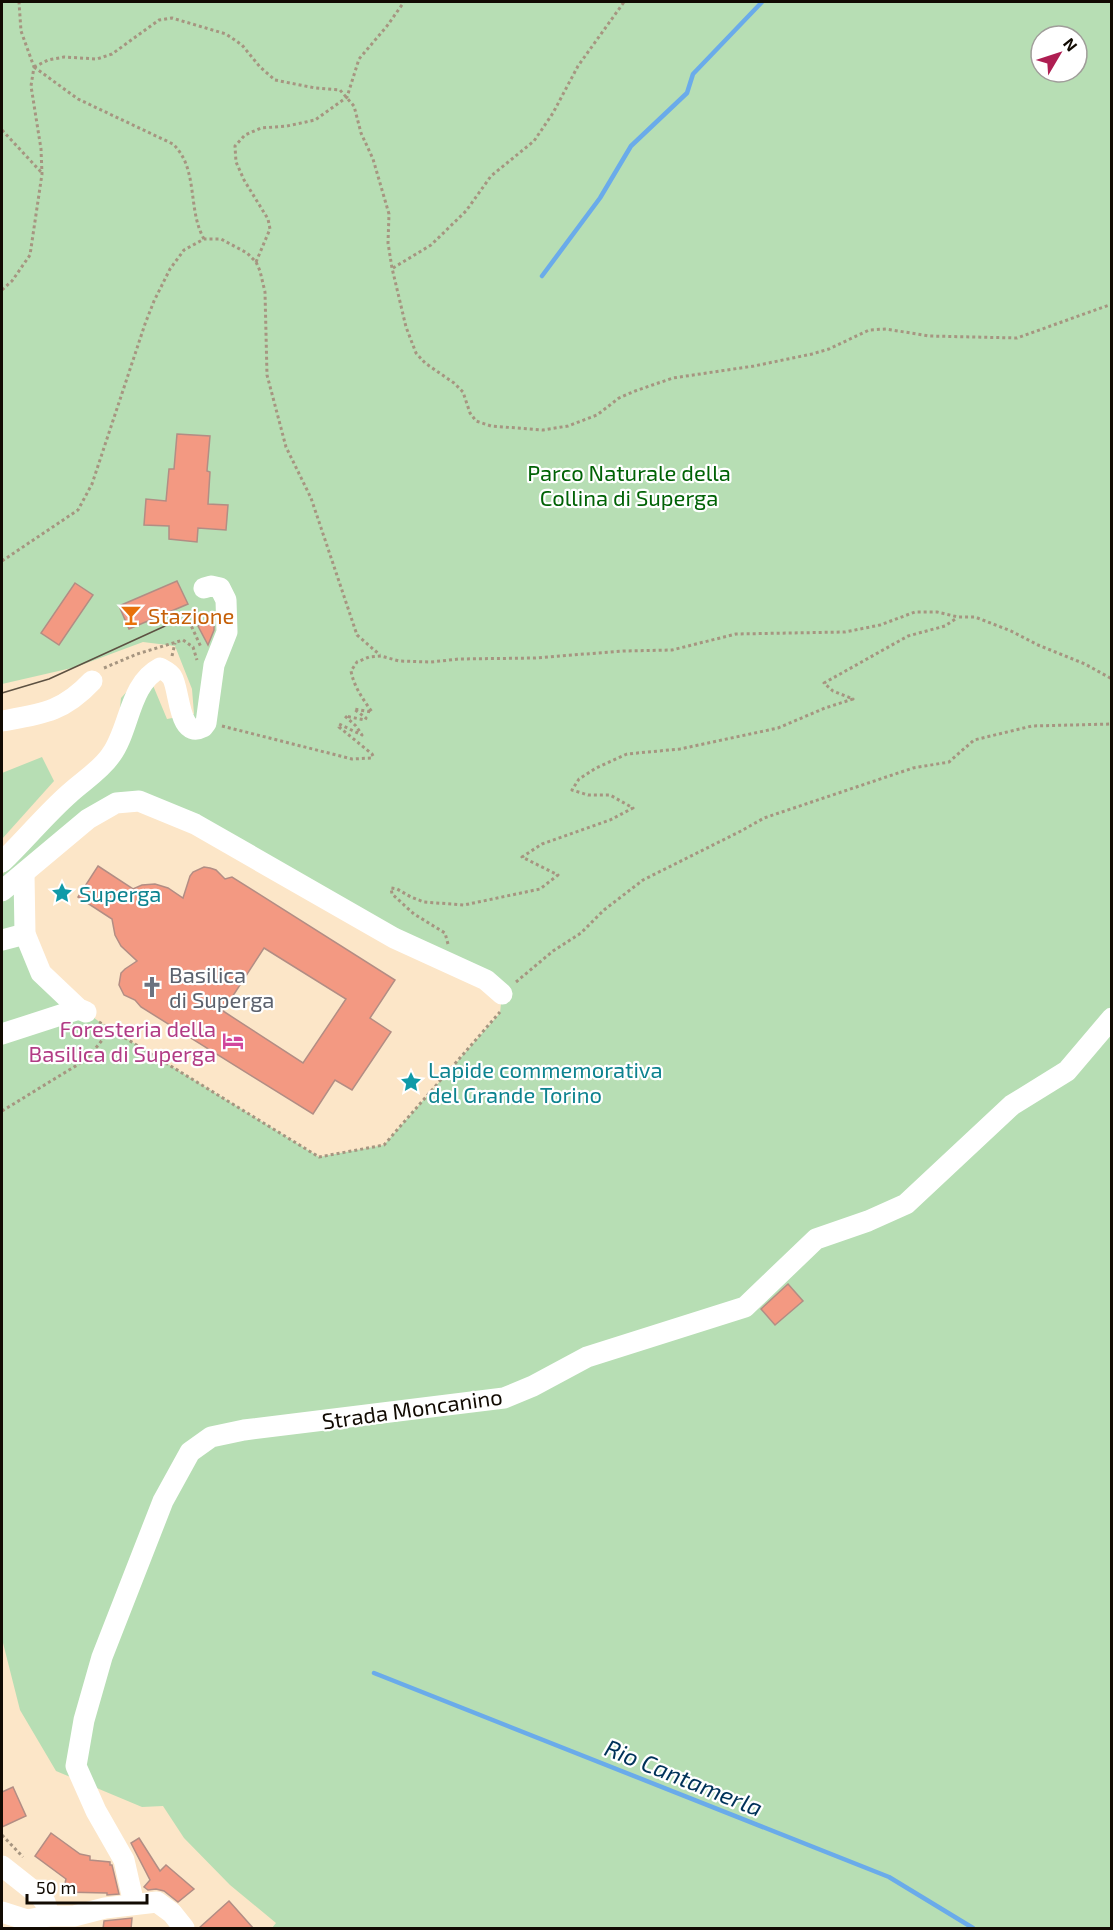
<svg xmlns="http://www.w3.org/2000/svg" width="1113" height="1930" font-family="'Exo 2',sans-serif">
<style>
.green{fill:#b7deb4;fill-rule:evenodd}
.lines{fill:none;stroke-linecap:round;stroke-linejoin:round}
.stream{stroke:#6aabea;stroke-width:4.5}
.building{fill:#f39982;stroke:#b28d84;stroke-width:1.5;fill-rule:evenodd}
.path{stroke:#a69580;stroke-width:3;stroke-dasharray:3 3;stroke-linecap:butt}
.minor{stroke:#fff;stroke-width:21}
.tram{stroke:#5d5142;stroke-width:1.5}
.labels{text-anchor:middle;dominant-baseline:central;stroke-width:4.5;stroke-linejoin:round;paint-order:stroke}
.park-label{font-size:22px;fill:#006205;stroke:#fff}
.food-label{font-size:22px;fill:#c56008;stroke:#fff;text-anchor:start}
.culture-label{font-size:22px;fill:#0d838f;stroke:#fff;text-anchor:start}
.worship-label{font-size:22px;fill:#5b616d;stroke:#fff;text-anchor:start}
.hotel-label{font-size:22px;fill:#b23c85;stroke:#fff;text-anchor:end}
.street-label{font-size:22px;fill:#110a02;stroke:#fff}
.water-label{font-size:24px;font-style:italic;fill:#003259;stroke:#fff}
</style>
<rect width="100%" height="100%" fill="#fce6c8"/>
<g class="green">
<path d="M2,2H1111V1928H272L276,1923L230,1885L184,1838L163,1806L142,1807L56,1771L20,1710L2,1639V875L117,739L121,698L142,675L152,683L167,719L194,714L192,689L175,646L143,642L76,667L2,684ZM1041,36H1077V72H1041ZM139,801L502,994L500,1013L384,1145L319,1157L101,1023L86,1012L41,973L24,874L88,819Z"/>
<path d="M42,757L54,781L2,839V773Z"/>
</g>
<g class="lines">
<g class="stream">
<path d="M542,276L600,198L631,146L687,93L693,74L762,2"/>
<path d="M374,1673L889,1877L973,1928"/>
</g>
</g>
<g class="building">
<path d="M177,434L210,436L207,471L210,472L208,504L228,505L226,530L198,528L197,542L169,539V526L144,525L146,499L166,501L169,469H174Z"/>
<path d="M177,581L188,604L129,629L119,606Z"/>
<path d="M75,583L93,595L59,645L41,633Z"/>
<path d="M214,618V630L208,645L198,626Z"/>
<path d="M98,866L133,889L142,885L155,884L168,888L183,898L190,876L193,872L204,867L210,868L216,870L225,879L232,877L395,980L370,1018L391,1032L352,1090L335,1080L313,1114L141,1007L135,1000L124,995L119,985L121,973L125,969L137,961L121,946L115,935L112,919L78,897ZM264,948L346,999L303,1063L223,1011Z"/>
<path d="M788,1284L803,1301L775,1325L761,1309Z"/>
<path d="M13,1787L26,1816L2,1827V1792Z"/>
<path d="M51,1833L80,1854L90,1856V1860L110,1862V1865H112L119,1894L107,1895V1893L63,1892L66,1879L35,1856Z"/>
<path d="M139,1838L160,1871L166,1865L194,1889L178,1902L164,1891L156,1889L148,1890L144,1887L150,1880L131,1843Z"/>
<path d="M229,1901L254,1929H198Z"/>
<path d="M132,1918L131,1929H103L104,1921Z"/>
</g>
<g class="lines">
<g class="path">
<path d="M34,67L48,60L64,57L97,59L112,54L159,20L172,18L226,34L242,45L260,67L275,80L315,88L340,90L354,106L361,133L373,159L389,214L388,243L392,268L406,327L416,353L425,363L454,383L463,392L470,413L476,421L491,426L543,430L568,426L597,415L619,398L635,391L673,378L754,366L812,354L829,349L869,330L886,329L929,336L1017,338L1112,304"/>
<path d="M34,67L78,99L173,144C199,169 187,209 204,239"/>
<path d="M2,130L41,172"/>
<path d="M256,262L270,229L268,219L244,180L236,162L235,146L245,135L261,128L287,126L315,120L347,97L359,59L387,26L404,2"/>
<path d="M393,268L431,245L466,211L491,176L534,141L553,113L578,66L624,2"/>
<path d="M2,290L12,281L30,255L42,174L41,149L31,86L34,67L21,31L19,2"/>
<path d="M2,561L78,510L92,484L145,324L154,301L170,269L184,250L204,239H221L247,253L256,262L260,271L265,292L267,375L286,447L311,498L357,635L380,655"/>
<path d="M189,621L201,647"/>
<path d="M172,656L175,643"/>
<path d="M104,668L137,654L183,640L193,647L197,660"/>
<path d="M222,726L352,759L371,758L373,756L372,754L339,727V724L362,735L356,726L345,716L365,720L366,718L354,709L372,712C363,699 354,687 351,671L357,662L369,657L381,656L399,661L431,662L459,659L535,658L623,651L672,650L736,634L845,632L880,625L915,612H937L958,617H975L1011,631L1038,645L1085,664L1112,679"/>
<path d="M448,944L445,933L414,914L392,894L391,888L397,889L411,897L424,902L464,905L540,889L558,875L522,857L542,844L610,820L633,808L610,795H588L572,790L579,779L596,768L627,754L680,749L778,728L825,708L853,699L833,691L824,683L908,636L945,626L957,618"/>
<path d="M516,982L553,951L581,933L604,910L643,880L741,831L764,818L913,768L949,762L974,740L1032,726L1112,724"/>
<path d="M99,1022L319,1157L384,1145L500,1012"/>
<path d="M2,1111L87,1059L111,1029"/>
<path d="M2,1835L23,1857"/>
</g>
<g class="minor">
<path d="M2,721C42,714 63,712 92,681"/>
<path d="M2,862C25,840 46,814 70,793C83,781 101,770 111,755C130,729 129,684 160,668C165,671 169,672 172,677C180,689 178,740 203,727L206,723L214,665L227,632L226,600L220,588L211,586L204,588"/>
<path d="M24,874L25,934L41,973L79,1009L86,1012"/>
<path d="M2,891L88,819L116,803L139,801L195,824L394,938L486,980L502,994"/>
<path d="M2,940L25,934"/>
<path d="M2,1034L79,1009"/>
<path d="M2,1866L40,1896L45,1902L49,1916"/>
<path d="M134,1904L124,1860L96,1811L76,1766L84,1720L102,1657L163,1501L190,1452L211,1437L244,1430L504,1398L533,1386L587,1357L745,1307L816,1239L868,1221L906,1204L1012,1105L1067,1071L1112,1018"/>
<path d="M2,1912L27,1920L49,1916H74L105,1908L157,1902L172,1913L184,1928"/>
</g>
<path class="tram" d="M2,693L49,679L176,621"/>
</g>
<defs>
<symbol id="bar-bare" viewBox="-9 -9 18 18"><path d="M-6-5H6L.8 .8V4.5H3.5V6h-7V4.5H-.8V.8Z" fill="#e8710a" stroke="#fff" stroke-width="2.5" paint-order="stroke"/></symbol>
<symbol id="sight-bare" viewBox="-9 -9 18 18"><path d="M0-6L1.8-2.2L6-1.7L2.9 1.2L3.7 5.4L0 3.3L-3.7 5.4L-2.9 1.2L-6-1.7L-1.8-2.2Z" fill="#0f9aa8" stroke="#fff" stroke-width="2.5" paint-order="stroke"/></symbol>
<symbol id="church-bare" viewBox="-9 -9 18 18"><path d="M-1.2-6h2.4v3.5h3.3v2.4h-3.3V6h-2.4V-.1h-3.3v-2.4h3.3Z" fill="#6b7280" stroke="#fff" stroke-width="2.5" paint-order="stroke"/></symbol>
<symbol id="hotel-bare" viewBox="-9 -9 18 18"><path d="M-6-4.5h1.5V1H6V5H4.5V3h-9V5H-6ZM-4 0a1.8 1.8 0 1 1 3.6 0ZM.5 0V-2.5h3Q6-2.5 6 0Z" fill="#d1479c" stroke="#fff" stroke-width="2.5" paint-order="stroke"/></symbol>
</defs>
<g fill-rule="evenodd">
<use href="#bar-bare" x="116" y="600" width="30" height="30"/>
<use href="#sight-bare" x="47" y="878" width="30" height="30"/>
<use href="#church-bare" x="137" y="972" width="30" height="30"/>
<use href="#hotel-bare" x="218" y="1026" width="30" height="30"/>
<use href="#sight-bare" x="396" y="1067" width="30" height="30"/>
</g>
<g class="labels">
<g class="park-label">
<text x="629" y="472">Parco Naturale della<tspan x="629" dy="25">Collina di Superga</tspan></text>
</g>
<g class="food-label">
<text x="148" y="615">Stazione</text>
</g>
<g class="culture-label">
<text x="79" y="893">Superga</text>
<text x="428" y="1069">Lapide commemorativa<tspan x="428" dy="25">del Grande Torino</tspan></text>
</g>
<g class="worship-label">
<text x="169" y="974">Basilica<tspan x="169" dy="25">di Superga</tspan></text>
</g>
<g class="hotel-label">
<text x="216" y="1028">Foresteria della<tspan x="216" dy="25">Basilica di Superga</tspan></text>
</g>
<g class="street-label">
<text transform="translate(412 1408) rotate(-8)">Strada Moncanino</text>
</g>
<g class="water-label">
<text transform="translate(684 1777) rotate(22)">Rio Cantamerla</text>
</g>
</g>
<rect width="1113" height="1930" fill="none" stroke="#110a02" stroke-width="6"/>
<g transform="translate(1059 54) rotate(51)"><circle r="28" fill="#ffffff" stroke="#a09d9a" stroke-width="1.5"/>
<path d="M0-4.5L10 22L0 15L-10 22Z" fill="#ae1e52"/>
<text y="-9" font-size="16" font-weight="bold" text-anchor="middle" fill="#110a02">N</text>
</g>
<path d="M27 1894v9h120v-9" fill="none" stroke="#110a02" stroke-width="3"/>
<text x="36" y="1894" font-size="18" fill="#110a02" stroke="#ffffff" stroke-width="4.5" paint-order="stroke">50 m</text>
</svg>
